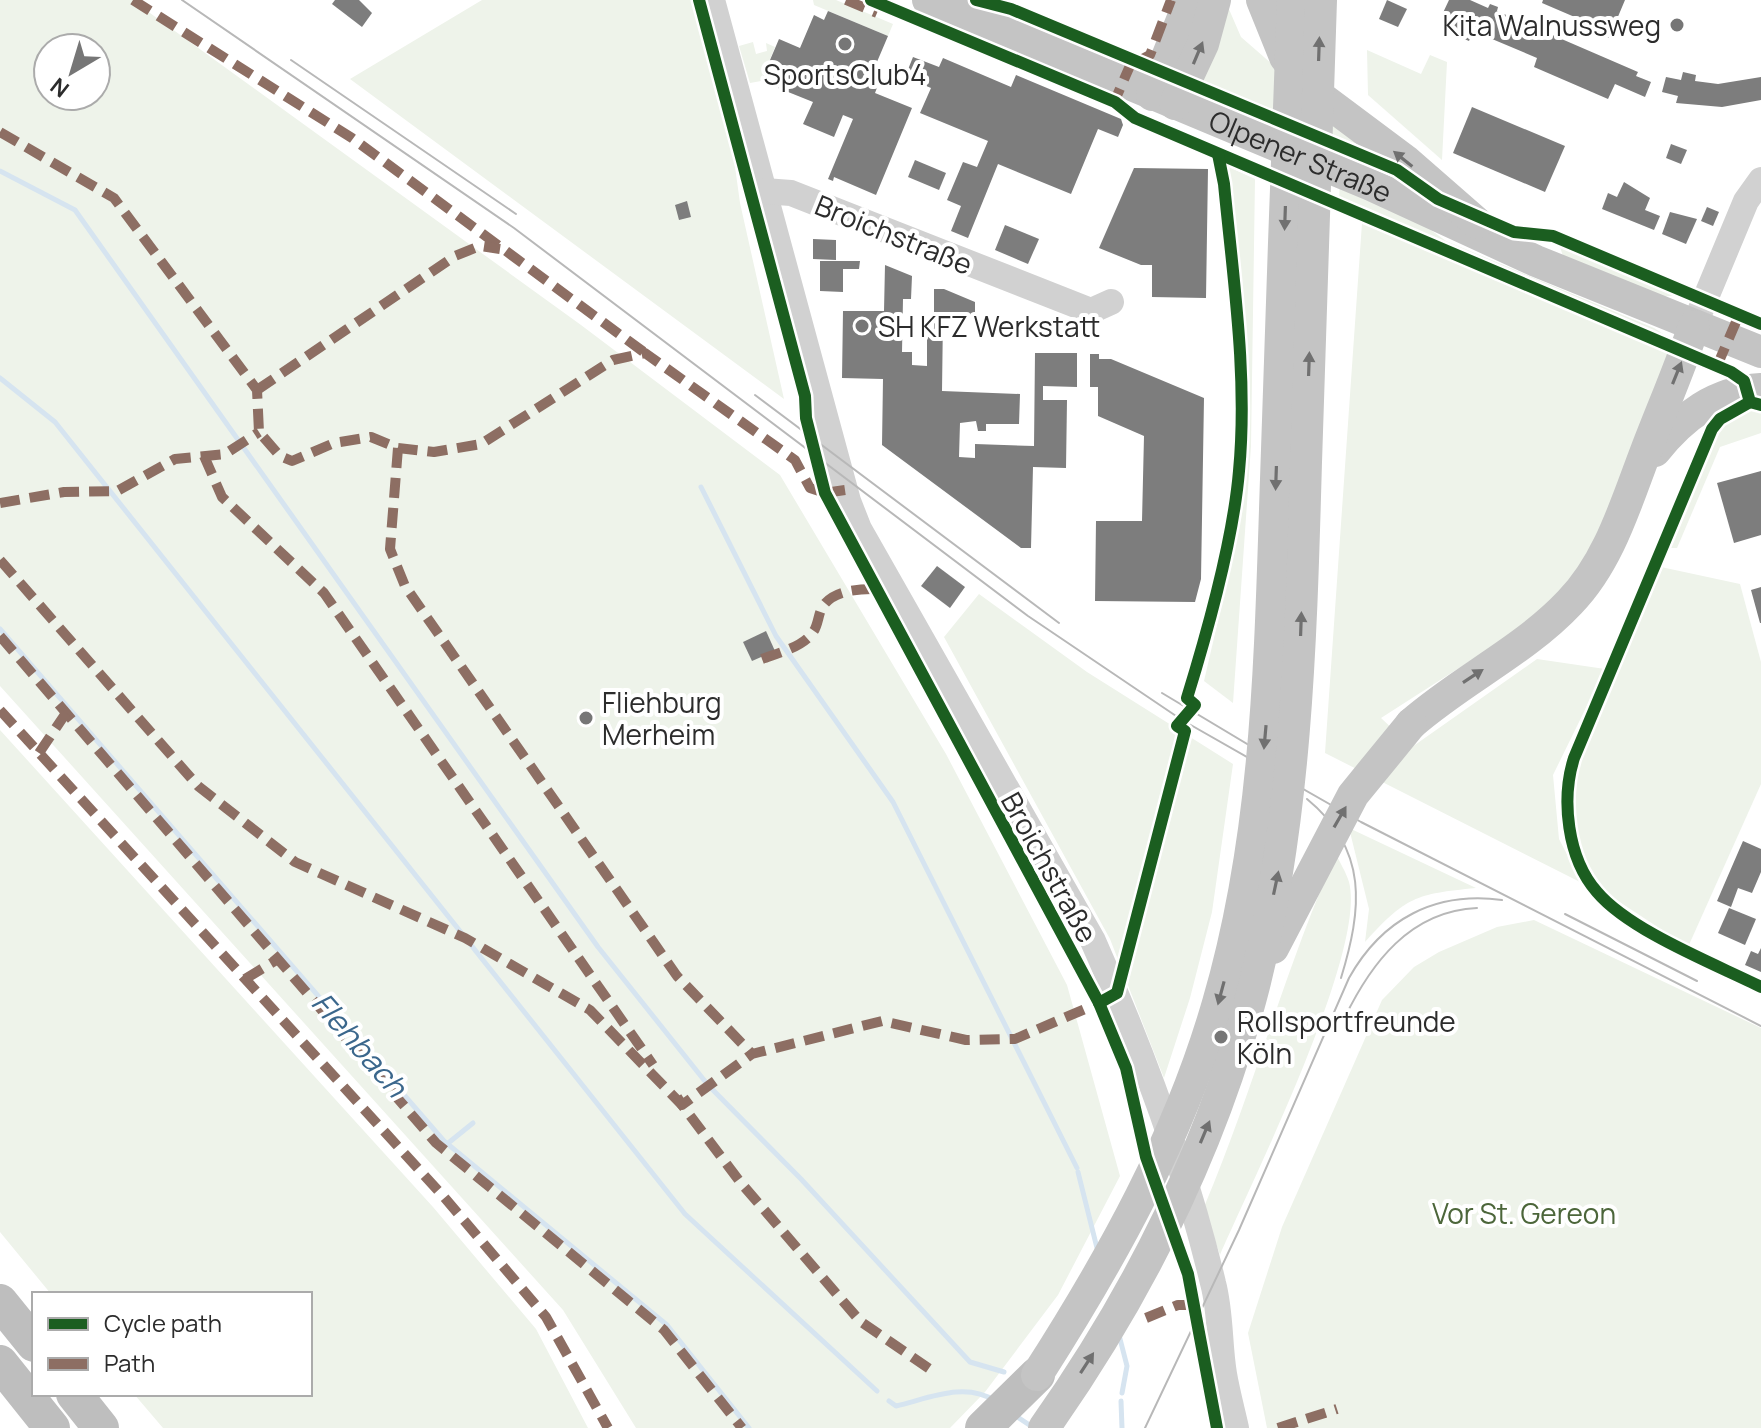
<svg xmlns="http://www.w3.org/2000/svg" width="1761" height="1428" font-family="Manrope,sans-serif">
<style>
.green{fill:#eef3ea;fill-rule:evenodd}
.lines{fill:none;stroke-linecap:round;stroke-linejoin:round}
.stream{stroke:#d6e4f0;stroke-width:5}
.building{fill:#7d7d7d}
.minor{stroke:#d1d1d1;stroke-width:26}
.major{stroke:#c4c4c4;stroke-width:32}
.highway{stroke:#bebebe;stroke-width:36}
.tram{stroke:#b8b8b8;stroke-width:2}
.major-bridge{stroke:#c4c4c4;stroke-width:32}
.quiet{stroke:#8d6e63;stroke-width:10;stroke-dasharray:20 10;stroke-linecap:butt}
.cycleway-casing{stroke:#fff;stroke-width:17}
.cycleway{stroke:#1b5e20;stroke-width:12}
.oneway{fill:#707070}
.poi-dot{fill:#767676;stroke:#fff;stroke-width:3}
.labels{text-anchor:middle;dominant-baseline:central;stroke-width:8;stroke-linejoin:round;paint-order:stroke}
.poi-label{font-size:28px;fill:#2c2c2c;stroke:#fff;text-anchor:start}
.street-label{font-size:28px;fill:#2c2c2c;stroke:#fff}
.park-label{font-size:28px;fill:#4c663a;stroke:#fff}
.water-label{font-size:30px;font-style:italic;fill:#3b678c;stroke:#fff}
</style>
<rect width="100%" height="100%" fill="#fff"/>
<g class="green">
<path d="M0,0H132L581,325L780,475L946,754L1067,985L1120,1176L1058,1295L985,1392L950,1428H636L563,1310L0,686ZM48,48H96V96H48Z"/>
<path d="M482,0H694L729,123L740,203L784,399L350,79Z"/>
<path d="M813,0H836L893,24L888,36L814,5Z"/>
<path d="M1225,0L1241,37L1347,129L1389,157L1201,82Z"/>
<path d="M753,42L756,54L767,51L766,43L775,47L761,81L750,83L739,46Z"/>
<path d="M1367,50L1421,74L1430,55L1447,62L1442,160L1368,95Z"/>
<path d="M1229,167L1255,179L1251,446L1233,703L1204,681L1236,543L1245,422Z"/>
<path d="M1340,181L1409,214L1446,241L1654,328L1674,341L1339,200Z"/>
<path d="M1362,223L1670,352L1600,534L1579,576L1543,614L1381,718L1412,747L1537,659L1605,669L1553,775L1559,839L1582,883L1325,753Z"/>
<path d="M1560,247L1678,295L1661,297L1563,256Z"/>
<path d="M1753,408L1761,411V433L1720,447L1677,548H1667L1718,428L1727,418Z"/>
<path d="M1661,567L1740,584L1761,662V784L1688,947L1609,895L1589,872L1576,842L1571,778Z"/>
<path d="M979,594L1087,672L1233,764L1212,912L1190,998L1164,1078L1110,939L944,637Z"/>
<path d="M0,730L433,1207L536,1329L588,1428H163L134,1394H310V1294H51L0,1232Z"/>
<path d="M1349,828L1476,888C1415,894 1406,897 1365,942L1369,909Z"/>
<path d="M1336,854C1340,863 1346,872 1349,882C1367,951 1251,1183 1220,1255L1204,1207C1253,1091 1285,969 1336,854Z"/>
<path d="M1534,920L1761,1028V1428H1267L1248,1333L1282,1227L1382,1000L1414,967L1439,952L1497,927Z"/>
</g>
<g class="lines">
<g class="stream">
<path d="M0,171L75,210L598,947L708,1085L801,1179L970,1362L1004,1372"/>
<path d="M0,378L55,422L685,1214L877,1391"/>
<path d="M701,487L776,636L893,802L1077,1168"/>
<path d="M0,629L444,1141L667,1325L749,1428"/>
<path d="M447,1144L473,1123"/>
<path d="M1078,1172L1097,1248"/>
<path d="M1119,1335L1127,1366L1122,1393"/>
<path d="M889,1401L896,1406C927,1399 965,1381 995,1401"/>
<path d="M1121,1401L1122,1428"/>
<path d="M1016,1416L1034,1428"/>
</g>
</g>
<g class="building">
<path d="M335,0H359L372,13L362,27L332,4Z"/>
<path d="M1387,0L1407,9L1398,27L1379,19Z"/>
<path d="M1449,0H1470L1488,8L1490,4L1498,7L1497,11L1638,72L1636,76L1651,82L1645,97L1615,84L1608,99L1534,67L1537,58L1473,31L1469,41L1450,33L1455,23L1441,17Z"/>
<path d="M1543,0H1625L1609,38L1574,24L1577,18L1542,3Z"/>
<path d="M828,11L888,36L871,76L880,80L875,93L912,108L876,195L834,177L833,181L828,179L853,119L843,115L834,137L803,124L813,102L761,81L779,39L800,48L814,15L824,20Z"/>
<path d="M913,57L939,67L943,58L1011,87L1016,75L1121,119L1123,125L1118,137L1098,129L1071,194L998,164L968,238L951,231L961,206L947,200L963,162L977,167L988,141L920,113L931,88L905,77Z"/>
<path d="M1683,72L1696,75L1695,81L1718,84L1761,77V100L1722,107L1676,103L1678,96L1662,92L1666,77L1681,80Z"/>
<path d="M1472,107L1565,146L1545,192L1453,153Z"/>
<path d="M1671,144L1687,150L1681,164L1666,158Z"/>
<path d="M915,160L946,173L939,190L908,177Z"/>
<path d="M1134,168L1208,169L1206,298L1152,297V265H1141L1099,248Z"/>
<path d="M1624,182L1650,198L1645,210L1660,216L1654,230L1602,209L1608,193L1617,197Z"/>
<path d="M687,201L691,217L679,220L675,205Z"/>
<path d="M1707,207L1719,212L1713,226L1701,221Z"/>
<path d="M1670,212L1697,219L1686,244L1662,234Z"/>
<path d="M1005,225L1039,239L1028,264L995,250Z"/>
<path d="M813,239L836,240V260L813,259Z"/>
<path d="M820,261H860L859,269H843V292L820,291Z"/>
<path d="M885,265L912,276L911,299H903L902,352H912V365L927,366V328H934V289H944L975,302V316H943L942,391L1020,394L1019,424H986V431H978L976,421L960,423L959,457L975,458V444L1034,446L1035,353H1077V387L1043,386V400H1067L1066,468L1033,467L1031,548H1021L882,445L883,379L842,378L843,311H884Z"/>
<path d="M1090,354H1099V359H1111L1204,398L1201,579L1195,602L1095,601L1096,521H1142L1144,436L1098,416V387H1090Z"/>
<path d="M1761,471V535L1734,543L1717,483Z"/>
<path d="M937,566L965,587L950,608L921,586Z"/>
<path d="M1761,587V623H1760L1751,590Z"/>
<path d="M766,631L775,651L752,661L743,642Z"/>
<path d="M1743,841L1761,849V872L1752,893L1738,888L1731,907L1717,901Z"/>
<path d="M1729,908L1756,919L1745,945L1718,933Z"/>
<path d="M1761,948V972L1745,965L1751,951L1758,954Z"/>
</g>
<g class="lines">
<g class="minor">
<path d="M712,0L848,501L859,529L1093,941C1142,1051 1185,1166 1213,1283C1221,1313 1219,1344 1224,1374C1227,1392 1232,1410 1236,1428"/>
<path d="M764,191L791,193L1091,311L1111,302"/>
<path d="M1694,326L1746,201L1761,180"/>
</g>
<g class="major">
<path id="s1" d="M928,0L1371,185L1536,261L1761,352"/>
<path d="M1262,0L1285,57L1311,90L1406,161L1477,223"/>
<path d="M1152,95L1190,0"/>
<path d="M1175,104L1203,44L1215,0"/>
<path d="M1655,451C1683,416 1715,392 1761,389"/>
<path d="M1411,724C1461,680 1524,651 1570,602C1609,562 1626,503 1646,451C1662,409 1680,368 1694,326"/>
</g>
<g class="highway">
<path d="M0,1302L34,1344"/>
<path d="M0,1363L52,1428"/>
<path d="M74,1394L101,1428"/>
<path d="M983,1428L1037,1375"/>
</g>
<g class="tram">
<path d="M182,0L514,228L1028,616L1182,720L1361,822L1761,1026"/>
<path d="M291,60L516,214"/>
<path d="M755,395L1059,623"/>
<path d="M1162,693L1299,775"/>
<path d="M1307,799C1369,850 1362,909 1341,978"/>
<path d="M1565,914L1697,981"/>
<path d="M1344,1019C1371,963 1410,911 1477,908"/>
<path d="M1145,1428L1239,1230L1349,978C1382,919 1435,891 1502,900"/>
</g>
<g class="major-bridge">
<path d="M1273,948L1353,795L1411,724"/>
<path d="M1037,1375C1112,1258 1179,1138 1218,1003C1268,832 1270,656 1276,479C1281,319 1287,160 1293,0"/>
<path d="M1044,1428C1138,1295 1213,1145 1254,986C1297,814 1301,638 1306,462C1310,308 1315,154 1321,0"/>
</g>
<g class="quiet">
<path d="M133,0L352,138L645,353"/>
<path d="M846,0L877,13"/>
<path d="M1137,62L1150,55L1171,0"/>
<path d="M1112,107L1132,61"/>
<path d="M0,132L114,198L257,390L259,432L280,456L292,461L334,443L371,437L398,448L434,452L481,444L613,360L645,353L795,460L810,488L825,493L845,490"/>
<path d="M1717,366L1739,315"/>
<path d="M257,390L455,256L480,246L500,249"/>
<path d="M398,448L390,549L405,586L677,976L752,1054"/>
<path d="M204,456L222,497L324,593L653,1065"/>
<path d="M0,503L64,492L117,491L175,459L225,454L259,432"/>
<path d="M0,560L198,786L295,862L465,938L590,1010L682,1105L741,1183L860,1321L934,1372"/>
<path d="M0,636L436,1143L664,1330L742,1428"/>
<path d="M762,659C778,653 803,647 813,632C818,626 818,615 822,608C831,591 856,589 874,589"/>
<path d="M0,710L444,1197L546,1317L608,1428"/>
<path d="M39,753L66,713"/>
<path d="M245,979L278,959"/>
<path d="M677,1097L682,1105L752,1054L882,1021L966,1040L1015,1039L1099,1003"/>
<path d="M1146,1318L1178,1305H1194"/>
<path d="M1278,1428L1337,1409"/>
</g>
<defs>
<g id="cycleway">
<path d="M699,0L805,396L806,418L825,493L1099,1003L1126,1068L1146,1157L1188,1274L1217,1428"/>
<path d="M871,0L1115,102L1135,118L1731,372L1744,381L1750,402L1761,405"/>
<path d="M976,0L1011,9L1397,170L1438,199L1514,232L1553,236L1761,324"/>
<path d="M1750,402L1720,419L1712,429L1574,758C1561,799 1567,858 1597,892C1630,931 1715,964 1761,987"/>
<path d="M1099,1003L1117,993L1185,731L1177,726L1195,705L1187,698C1208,630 1233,542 1239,471C1248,376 1233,278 1224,184L1218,154"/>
</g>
</defs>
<use href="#cycleway" class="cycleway-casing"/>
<use href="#cycleway" class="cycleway"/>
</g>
<defs><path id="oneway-solid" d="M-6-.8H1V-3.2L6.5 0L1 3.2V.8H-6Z" transform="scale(2)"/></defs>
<g class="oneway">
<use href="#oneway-solid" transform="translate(1319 49) rotate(-88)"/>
<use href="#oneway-solid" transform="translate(1198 53) rotate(-67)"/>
<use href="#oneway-solid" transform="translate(1403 159) rotate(-141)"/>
<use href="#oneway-solid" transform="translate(1285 218) rotate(92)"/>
<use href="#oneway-solid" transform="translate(1309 364) rotate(-88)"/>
<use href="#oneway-solid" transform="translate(1677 373) rotate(-68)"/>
<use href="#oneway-solid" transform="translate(1276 478) rotate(92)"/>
<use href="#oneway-solid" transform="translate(1301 624) rotate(-88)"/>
<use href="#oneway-solid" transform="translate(1473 676) rotate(-33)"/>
<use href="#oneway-solid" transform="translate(1265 737) rotate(95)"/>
<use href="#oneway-solid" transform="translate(1340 817) rotate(-60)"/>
<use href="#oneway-solid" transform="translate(1276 883) rotate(-78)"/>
<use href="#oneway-solid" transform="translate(1221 993) rotate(105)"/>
<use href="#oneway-solid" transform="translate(1205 1132) rotate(-67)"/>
<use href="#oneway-solid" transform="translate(1087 1363) rotate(-57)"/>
</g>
<g class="poi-dot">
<circle cx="1677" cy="25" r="8"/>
<circle cx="845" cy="44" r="8"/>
<circle cx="862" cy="326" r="8"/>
<circle cx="586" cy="718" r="8"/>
<circle cx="1221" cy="1037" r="8"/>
</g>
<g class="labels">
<g class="poi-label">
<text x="1661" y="25" text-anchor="end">Kita Walnussweg</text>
<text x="845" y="74" text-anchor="middle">SportsClub4</text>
<text x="878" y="326">SH KFZ Werkstatt</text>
<text x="602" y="702">Fliehburg<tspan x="602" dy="32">Merheim</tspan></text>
<text x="1237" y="1021">Rollsportfreunde<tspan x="1237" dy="32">Köln</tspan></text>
</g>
<g class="street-label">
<text stroke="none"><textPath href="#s1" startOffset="404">Olpener Straße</textPath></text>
<text transform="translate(894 234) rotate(22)">Broichstraße</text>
<text transform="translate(1050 867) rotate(61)">Broichstraße</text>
</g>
<g class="park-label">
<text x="1524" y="1213">Vor St. Gereon</text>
</g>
<g class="water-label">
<text transform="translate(360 1044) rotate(49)">Flehbach</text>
</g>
</g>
<rect x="32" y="1292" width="280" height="104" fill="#ffffff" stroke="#ababab" stroke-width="2"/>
<rect x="48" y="1318" width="40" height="12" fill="#1b5e20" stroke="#ababab" stroke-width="2"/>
<text x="104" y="1332" font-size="24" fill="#2c2c2c">Cycle path</text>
<rect x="48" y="1358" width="40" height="12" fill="#8d6e63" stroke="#ababab" stroke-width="2"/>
<text x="104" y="1372" font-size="24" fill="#2c2c2c">Path</text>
<g transform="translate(72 72) rotate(218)"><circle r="38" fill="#ffffff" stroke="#ababab" stroke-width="2"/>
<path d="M0-6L14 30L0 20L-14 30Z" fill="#767676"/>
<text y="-12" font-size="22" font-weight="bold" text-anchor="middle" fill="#2c2c2c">N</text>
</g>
</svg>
